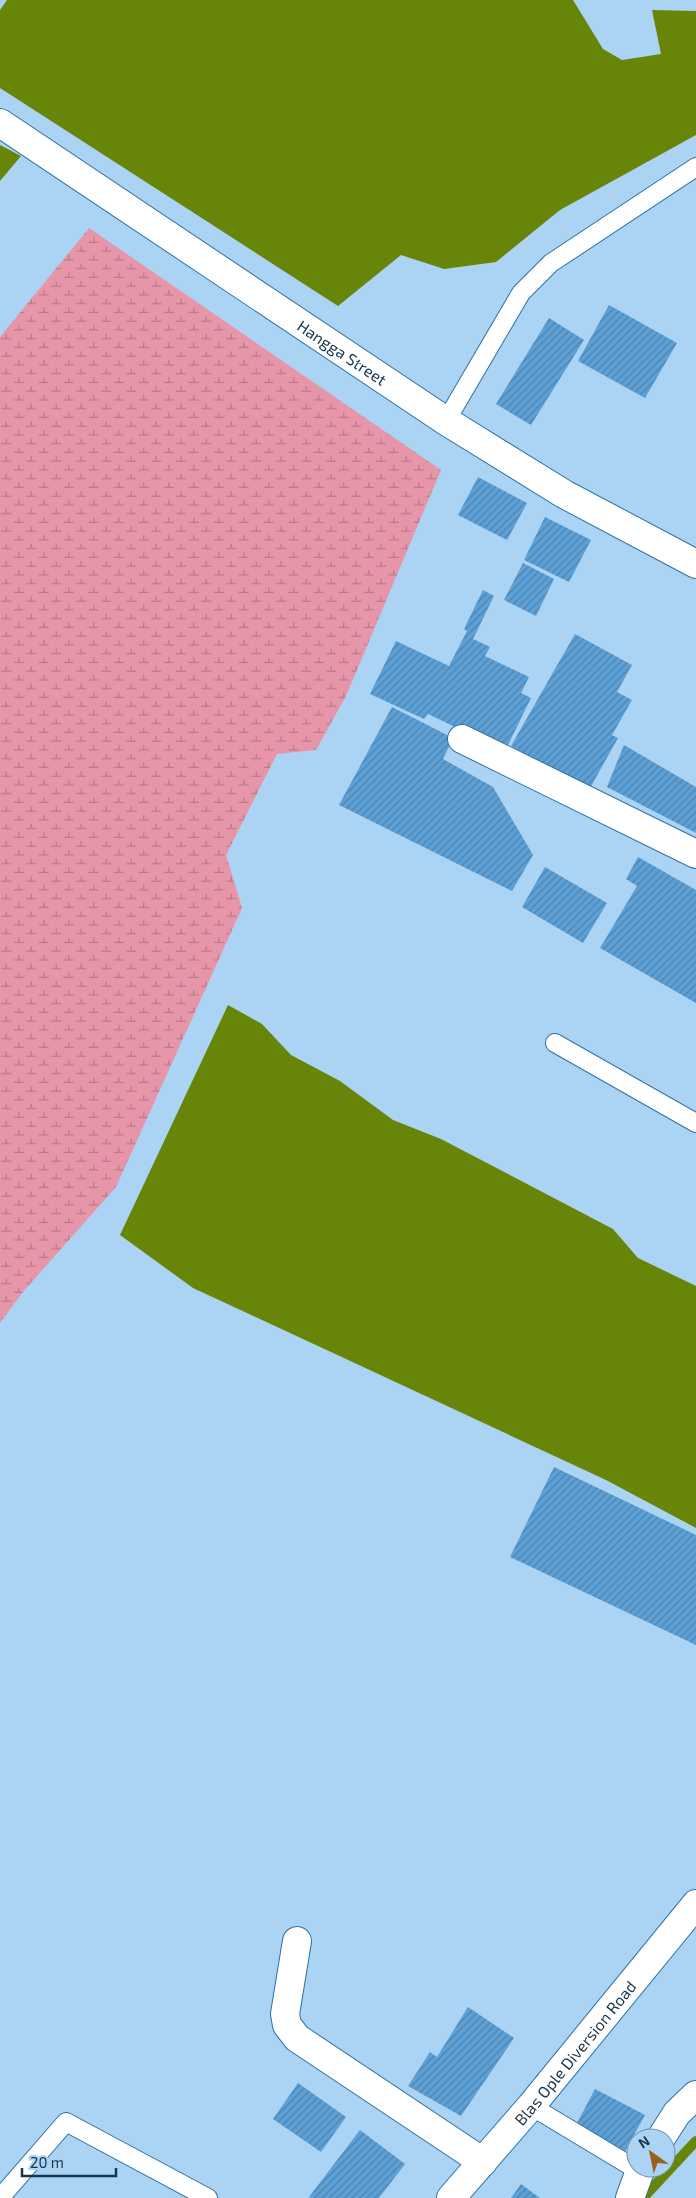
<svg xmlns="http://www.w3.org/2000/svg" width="696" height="2198" font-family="'Exo 2',sans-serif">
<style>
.wetland{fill:url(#wetland-marsh)}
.water{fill:#678509}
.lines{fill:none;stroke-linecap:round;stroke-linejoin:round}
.stream{stroke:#678509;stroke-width:10}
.building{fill:url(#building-hatch)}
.service-casing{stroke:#2e72a4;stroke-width:20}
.minor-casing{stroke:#2e72a4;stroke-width:30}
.tertiary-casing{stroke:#2e72a4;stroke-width:30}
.secondary-casing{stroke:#2e72a4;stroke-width:30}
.service{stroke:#fff;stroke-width:18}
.minor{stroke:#fff;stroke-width:28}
.tertiary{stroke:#fff;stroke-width:28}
.secondary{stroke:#fff;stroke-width:28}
.labels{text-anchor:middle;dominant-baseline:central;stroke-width:4;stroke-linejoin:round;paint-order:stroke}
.street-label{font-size:16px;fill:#1a364c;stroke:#abd3f4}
</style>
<defs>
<pattern id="wetland-marsh" width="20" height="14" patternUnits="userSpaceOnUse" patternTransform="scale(1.25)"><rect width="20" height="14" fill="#e795a8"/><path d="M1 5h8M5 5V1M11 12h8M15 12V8" fill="none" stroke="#ba7a8b"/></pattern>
<pattern id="building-hatch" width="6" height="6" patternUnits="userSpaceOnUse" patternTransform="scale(1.25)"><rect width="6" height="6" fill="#5da0d5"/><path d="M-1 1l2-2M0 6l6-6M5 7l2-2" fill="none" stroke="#4c83af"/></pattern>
</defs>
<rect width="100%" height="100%" fill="#abd3f4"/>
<path class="wetland" d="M89,228L441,470L346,696L316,750L277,754L226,855L242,908L116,1187L22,1293L0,1323V337Z"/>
<g class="water">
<path d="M7,0H573L603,49L622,60L661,54L652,10L696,11V135L560,210L496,262L444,269L401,255L338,306L0,88V10Z"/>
<path d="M0,145L21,156L0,181Z"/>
<path d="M228,1005L262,1024L291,1055L340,1081L393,1120L441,1139L613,1229L638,1258L696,1286V1528L606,1480L193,1288L120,1235Z"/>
</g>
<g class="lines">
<path class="stream" d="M643,2198L696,2141"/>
</g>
<g class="building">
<path d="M609,305L677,343L645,398L578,361Z"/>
<path d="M549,318L584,340L531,425L496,404Z"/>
<path d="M478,477L527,503L507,540L458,515Z"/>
<path d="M545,517L591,540L569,582L524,560Z"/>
<path d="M523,563L554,579L536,616L504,600Z"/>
<path d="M483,590L494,596L473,639L490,647L485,656L529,677L521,693L531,698L505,751L428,714L424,719L370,694L396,641L449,666L467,631L464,629Z"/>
<path d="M575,634L632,665L617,692L632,700L612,735L618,738L589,790L511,746Z"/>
<path d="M392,707L453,738L443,759L493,787L533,855L512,891L339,805Z"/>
<path d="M624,745L696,787V833L607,787Z"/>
<path d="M638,857L696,890V1003L600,948L637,886L626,879Z"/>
<path d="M545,867L607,903L583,943L522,907Z"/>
<path d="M554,1467L696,1535V1645L510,1557Z"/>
<path d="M468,2007L514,2038L461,2116L408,2086L430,2052L437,2057Z"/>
<path d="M298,2083L346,2117L321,2152L273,2119Z"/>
<path d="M595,2089L645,2115L625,2151L576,2125Z"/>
<path d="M360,2130L405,2164L379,2198H311L309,2197Z"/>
<path d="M521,2184L540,2198H511Z"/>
</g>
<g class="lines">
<defs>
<g id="service">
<path d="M446,421L521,293L551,263L696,167"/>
<path d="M555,1043L696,1123"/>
<path d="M531,2106L639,2171"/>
<path d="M0,2198L66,2122L208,2198"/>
</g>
<g id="minor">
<path d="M462,739L696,854"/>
<path d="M297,1941L285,2014L287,2025L297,2038L483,2162"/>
<path d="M661,2138L677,2113L696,2095"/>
<path d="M630,2198L641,2168"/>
</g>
<g id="tertiary">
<path id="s1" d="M0,123L446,421L564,494L696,564"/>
</g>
<g id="secondary">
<path id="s2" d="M451,2198L531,2106L696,1904"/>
</g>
</defs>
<use href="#service" class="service-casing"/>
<use href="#minor" class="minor-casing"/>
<use href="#tertiary" class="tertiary-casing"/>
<use href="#secondary" class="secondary-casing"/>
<use href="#service" class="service"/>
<use href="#minor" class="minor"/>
<use href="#tertiary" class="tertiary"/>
<use href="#secondary" class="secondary"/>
</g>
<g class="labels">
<g class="street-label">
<text stroke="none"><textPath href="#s1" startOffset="412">Hangga Street</textPath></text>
<text stroke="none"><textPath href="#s2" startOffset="191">Blas Ople Diversion Road</textPath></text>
</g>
</g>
<g transform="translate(651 2153) rotate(327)"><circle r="24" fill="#abd3f4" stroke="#7194b1"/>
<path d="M0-4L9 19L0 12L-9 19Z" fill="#9a601e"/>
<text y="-8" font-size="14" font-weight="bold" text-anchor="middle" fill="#1a364c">N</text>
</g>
<path d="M22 2168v8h94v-8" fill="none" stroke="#1a364c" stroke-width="2.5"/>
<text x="30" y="2168" font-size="15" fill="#1a364c" stroke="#abd3f4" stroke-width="4" paint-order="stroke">20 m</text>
</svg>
